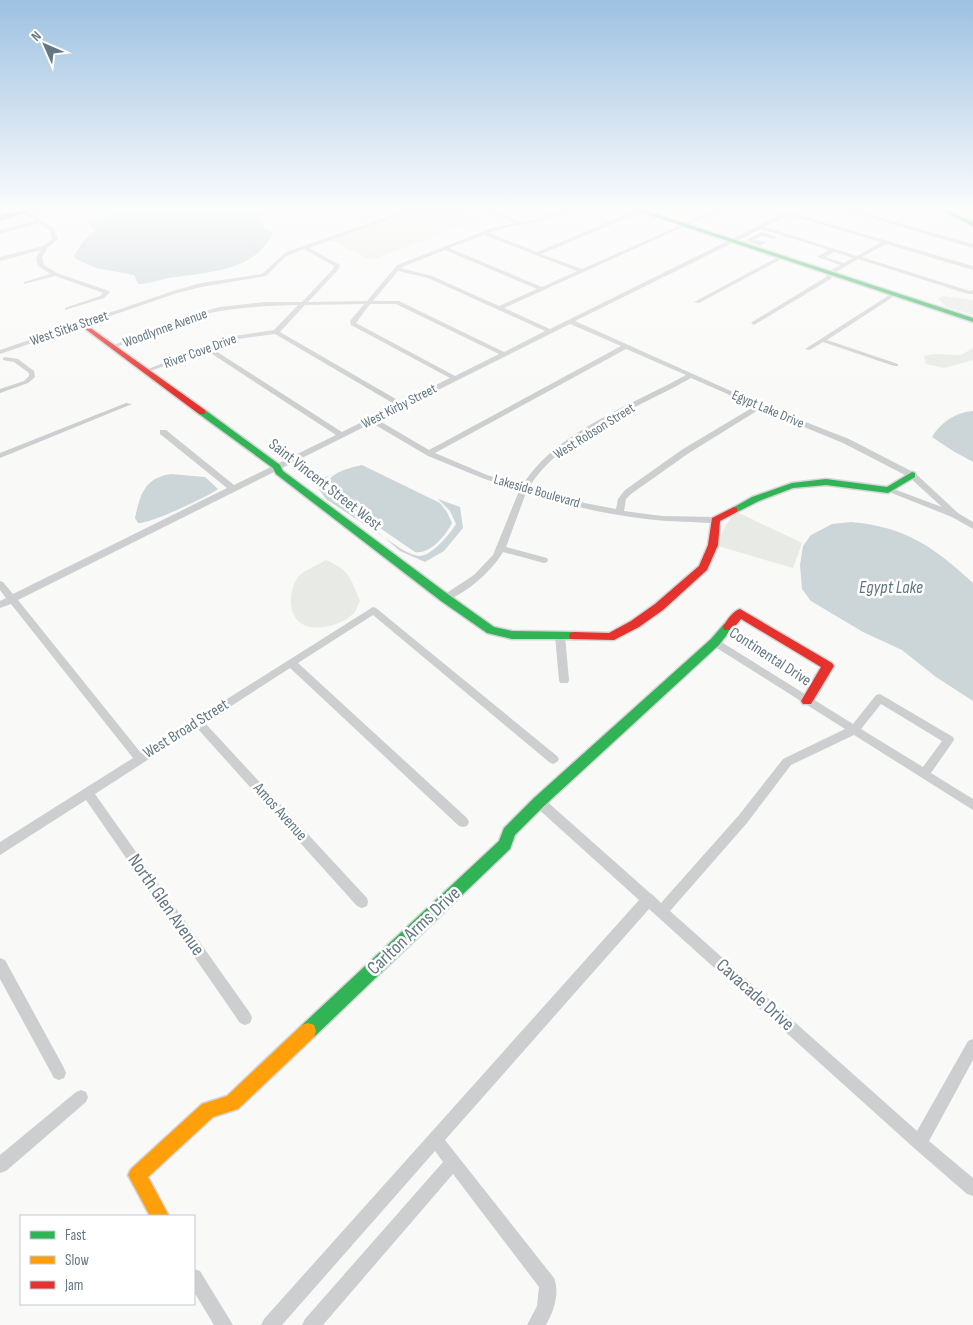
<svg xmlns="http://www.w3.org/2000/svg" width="973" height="1325" font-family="'Sofia Sans Condensed',sans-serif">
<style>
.green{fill:#e8eae5}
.water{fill:#ccd5d7}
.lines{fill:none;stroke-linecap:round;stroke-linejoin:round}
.fast-casing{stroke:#d4d5d6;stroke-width:3}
.slow-casing{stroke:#d4d5d6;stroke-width:3}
.jam-casing{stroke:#d4d5d6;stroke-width:3}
.street{fill:#cdcecf;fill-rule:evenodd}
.fast{fill:#30b455;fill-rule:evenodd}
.slow{fill:#ff9f0a;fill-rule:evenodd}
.jam{fill:#e5322d;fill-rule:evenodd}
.labels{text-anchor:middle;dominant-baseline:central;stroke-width:5;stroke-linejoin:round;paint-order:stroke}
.far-street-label{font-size:14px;fill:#647782;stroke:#fff}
.street-label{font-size:16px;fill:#647782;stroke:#fff}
.water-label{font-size:18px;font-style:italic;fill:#5f767c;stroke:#fff}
.near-street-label{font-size:19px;fill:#647782;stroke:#fff}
</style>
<rect width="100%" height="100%" fill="#f9f9f8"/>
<g class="green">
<path d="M422,208H447L479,220L371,260L330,240Z"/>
<path d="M943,296L973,300V315L947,307L938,299Z"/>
<path d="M973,348V360L944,368L926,364L924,356L933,354L961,355Z"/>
<path d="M737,512L802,543L793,568L718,546C722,531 726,522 737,512Z"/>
<path d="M326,560C350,571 350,577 360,601C358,605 356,611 353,614C331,633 288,636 291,597C292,590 294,582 299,576C306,569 318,565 326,560Z"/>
</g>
<g class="water">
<path d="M122,208H268L269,210L258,218L263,226L273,233C256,270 212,272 176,277C163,278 151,284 138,284L134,275L96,268L76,259L74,256L84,240L95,231L88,222L114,215Z"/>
<path d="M973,411V462L953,451L932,437C941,422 956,412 973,411Z"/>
<path d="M362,465L440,503L447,512L452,523C446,535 430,555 415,552L361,515L327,486C329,472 350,468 362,465Z"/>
<path d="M171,474L205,477L218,489C207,497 150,524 138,523L135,518C140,495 144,478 171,474Z"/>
<path d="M328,476L324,480L323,486L331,494C347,508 401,555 419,556C432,556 450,534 456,524L450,511L438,499L460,507L463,528L444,551L425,562L400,551L385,538L326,499L314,482Z"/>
<path d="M851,522C906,527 934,547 973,583V701L936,677L902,650L863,632L811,601L802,589L800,565L803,546L811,535L832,524Z"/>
</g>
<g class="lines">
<defs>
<g id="fast">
<path d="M33,208H42L0,220V216Z"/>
<path d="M629,208H637L973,318V322Z"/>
<path d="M936,208H943L973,222V226Z"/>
<path d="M199,410H205L280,465L283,471L449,595L494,627L512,631L574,632L578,633L579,636L578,639H512L487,633L441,601L276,474L273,468L199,414Z"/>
<path d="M912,472L915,473V477L888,493L826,485L793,488L759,501L737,512H731L729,510L752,497L792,483L826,479L887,487Z"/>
<path d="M728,623L733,627L719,645L544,806L515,835L510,849L314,1037L308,1039L302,1037L300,1031L302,1025L499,841L504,828L534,798L711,639L724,624Z"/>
</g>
<path id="slow" d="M308,1023L314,1025L316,1031L314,1037L238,1109L213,1117L148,1177L169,1216H150L128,1175L131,1169L202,1104L227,1096L302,1025Z"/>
<g id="jam">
<path d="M82,322L205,410V414H199L80,325L79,324Z"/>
<path d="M734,507L737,508V512L720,521L718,545L707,570L663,610L639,627L614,640L570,639L569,636L570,633L574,632L609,633L631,621L655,604L699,566L708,545L712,518Z"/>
<path d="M740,609L832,663L834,666L811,704H803L801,701L821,667L741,619L732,630H724L723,627C726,621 733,611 740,609Z"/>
</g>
</defs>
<use href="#fast" class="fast-casing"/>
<use href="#slow" class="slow-casing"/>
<use href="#jam" class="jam-casing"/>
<g class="street">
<path d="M20,208H24L54,229L58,239L47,248L42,258L44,265L57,273L109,291L110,292L104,298L65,310V308L100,296L103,293L55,276L24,284V282L50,274L38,266L36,258L41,250L0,261V257L43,246L52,239L50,231L39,223L0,234V230L35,221L20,210Z"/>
<path d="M307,208H312V209L310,210Z"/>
<path d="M385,208H391L401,212L413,208H420L309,248L340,265L338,270L308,302L367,301L397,265L495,227L516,223L491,213L490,208H497L495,211C503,214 513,220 521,222C535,224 556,208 571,208C546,223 515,223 489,233L537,252L632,212L647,208H654L636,214L541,254L582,269L719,208H725L504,308L550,329L794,208H800L792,213L973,266V270L886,244L862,257L970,291L973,290V294H968L858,259L833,274L831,279L754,325L751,323L752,322L826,277L828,272L840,265L817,257L829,250L761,229L575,321L762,405L849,439L915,473L958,513L973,522V529L952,517L884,490L885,488H891L942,507L909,477L843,443L760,409L689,453L631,494L626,499L624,511L662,516L715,517L718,518V522C709,524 700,522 691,522C635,521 580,509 526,493L506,547L547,558L548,560L547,562L544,563L503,552C492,571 466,594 445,601L440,598L442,596L474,575L493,555L519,491L482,478L428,456L372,423L18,600L141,753L373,607L376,608L557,756L559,759L557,762L553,764L549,762L373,615L298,663L467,818L469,822L467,826L463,827L459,826L290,668L205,723L367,898L368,902L367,906L362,908L357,906L197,728L95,794L250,1013L252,1018L250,1023L245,1025L240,1023L86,800L0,855V842L133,758L11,604L0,608V601L6,598L0,590V581L3,582L13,594L227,488L160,434V430H166L234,485L336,435L206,350L148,372L143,371L228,337L274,330L298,305C267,306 236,307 205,314L116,347L111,346L201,312L220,307L265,302H302L333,269L334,266L304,249L285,257L266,276L201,287L177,293L0,354V350L173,291L201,283L262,274L286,252L396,214ZM788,215L881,242L857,256L765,227ZM484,235L577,271L542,287L449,248ZM445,250L537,289L499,306L432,276L400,268ZM834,252L853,258L844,263L825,257ZM398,271L428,278L545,331L504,352L399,301H373ZM364,304L350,321L351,325L450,378L401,402L280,332L305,305ZM370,304H396L499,354L455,376L356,323ZM570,324L621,346L429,450L378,420ZM275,334L396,405L342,432L211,348L231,340ZM626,349L686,375C632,405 555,432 522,486L487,475L435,453ZM691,378L755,406L683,449L625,490L618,499L616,509L569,500L529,488C560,435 639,408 691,378Z"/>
<path d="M838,208H845L973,244V248Z"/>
<path d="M762,232L777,237L774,239L763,236L753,240L767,242L760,246L746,240Z"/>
<path d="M780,256L785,257L699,303L694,302Z"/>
<path d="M894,292L896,293V295L827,340L898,364V366H894L823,342L810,350L805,349Z"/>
<path d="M5,357L18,359L34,371L35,377L28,383L0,393V389L24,381L29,376V373L14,362L3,360V358Z"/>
<path d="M126,403L132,404L0,458V453Z"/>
<path d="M560,632L565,636L569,680L568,683H560L559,680L555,636Z"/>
<path d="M715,638L853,724L876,695L880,694L953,737L954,740L931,773L973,799V810L854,735L791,765L747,823L670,911L917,1131L968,1041L973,1039V1060L929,1141L973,1178V1196L967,1194L914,1148L649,909L445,1140L554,1278C560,1293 554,1311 546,1325H527L537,1306L539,1287L453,1174L323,1325H302L305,1319L443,1162L435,1151L282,1325H261L264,1319L639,900L535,806L533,802L535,798L539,797L543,798L650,893L653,895L661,903L739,815L783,759L845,729L712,645L710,642ZM881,704L942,741L923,767L861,729Z"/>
<path d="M0,958L5,960L64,1068L66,1073L64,1078L59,1080L54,1078L0,979Z"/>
<path d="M81,1090L86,1092L88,1097L86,1102L6,1171L0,1173V1155L76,1092Z"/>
<path d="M194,1269L200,1271L233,1325H214L194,1292Z"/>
</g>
<use href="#fast" class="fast"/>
<use href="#slow" class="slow"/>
<use href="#jam" class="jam"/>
</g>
<linearGradient id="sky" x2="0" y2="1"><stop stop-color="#9dc1e1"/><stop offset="0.53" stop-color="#fcfcfc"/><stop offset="1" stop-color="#fcfcfc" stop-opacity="0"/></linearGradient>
<rect width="973" height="394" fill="url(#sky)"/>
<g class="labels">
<g class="far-street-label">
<text transform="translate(69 328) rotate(-19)">West Sitka Street</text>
<text transform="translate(165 328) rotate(-20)">Woodlynne Avenue</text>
<text transform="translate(200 351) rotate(-20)">River Cove Drive</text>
<text transform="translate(399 406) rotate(-27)">West Kirby Street</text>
<text transform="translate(768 409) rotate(23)">Egypt Lake Drive</text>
<text transform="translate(594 431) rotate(-32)">West Robson Street</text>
<text transform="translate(537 491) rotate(16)">Lakeside Boulevard</text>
</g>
<g class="street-label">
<text transform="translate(325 485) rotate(38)">Saint Vincent Street West</text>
<text transform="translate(770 657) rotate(33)">Continental Drive</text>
<text transform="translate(186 729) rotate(-32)">West Broad Street</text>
<text transform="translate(280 812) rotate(48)">Amos Avenue</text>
</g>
<g class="water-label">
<text x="891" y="587">Egypt Lake</text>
</g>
<g class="near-street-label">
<text transform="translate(166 905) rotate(55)">North Glen Avenue</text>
<text transform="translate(414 931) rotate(-43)">Carlton Arms Drive</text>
<text transform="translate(755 995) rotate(42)">Cavacade Drive</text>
</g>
</g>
<rect x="20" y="1215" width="175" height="90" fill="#ffffff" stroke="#c1c9cd"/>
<rect x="30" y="1231" width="25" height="8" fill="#30b455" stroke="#c1c9cd"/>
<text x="65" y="1240" font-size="15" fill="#647782">Fast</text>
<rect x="30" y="1256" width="25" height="8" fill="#ff9f0a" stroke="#c1c9cd"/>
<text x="65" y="1265" font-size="15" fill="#647782">Slow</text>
<rect x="30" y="1281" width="25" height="8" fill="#e5322d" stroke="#c1c9cd"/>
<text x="65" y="1290" font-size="15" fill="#647782">Jam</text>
<g transform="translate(45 45) rotate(315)" stroke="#ffffff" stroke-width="4" paint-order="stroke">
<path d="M0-4L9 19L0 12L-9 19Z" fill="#647782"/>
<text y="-8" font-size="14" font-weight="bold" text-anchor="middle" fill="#647782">N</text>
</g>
</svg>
